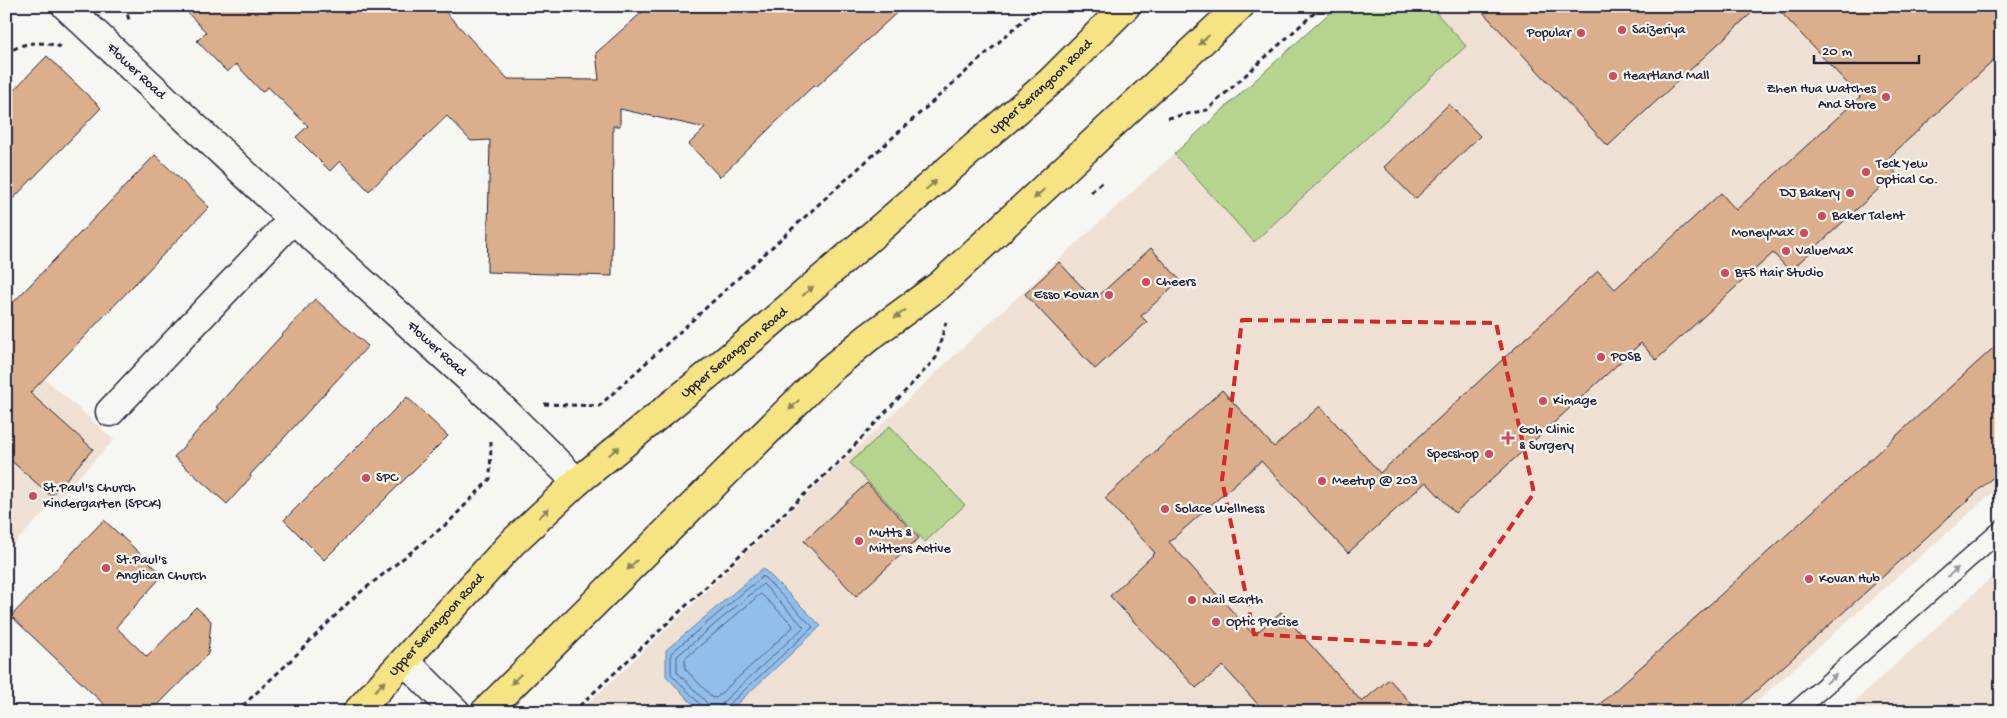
<svg xmlns="http://www.w3.org/2000/svg" width="2007" height="718" font-family="'Gochi Hand',sans-serif">
<style>
.built{fill:#eee1d3}
.green{fill:#b5d58e;stroke:#6c7c64}
.water{fill:#91beeb;stroke:#6580a5}
.lines{fill:none;stroke-linecap:round;stroke-linejoin:round}
.shore{stroke:#4e6081;stroke-width:1}
.building{fill:#dbaf8c;stroke:#22223b}
.service-casing{stroke:#22223b;stroke-width:21}
.minor-casing{stroke:#22223b;stroke-width:31}
.primary-casing{stroke:#22223b;stroke-width:31}
.path{stroke:#22223b;stroke-width:3;stroke-dasharray:5 4;stroke-linecap:butt}
.service{stroke:#f6f6f2;stroke-width:18}
.minor{stroke:#f6f6f2;stroke-width:28}
.primary{stroke:#f6e381;stroke-width:28}
.oneway{fill:#8c825e}
.oneway2{fill:#9797a0}
.marked{fill:none;stroke:#d62828;stroke-width:4;stroke-dasharray:10 6;stroke-linejoin:round}
.poi-dot{fill:#d1495b;stroke:#f6f6f2;stroke-width:2}
.labels{text-anchor:middle;dominant-baseline:central;stroke-width:4.5;stroke-linejoin:round;paint-order:stroke}
.poi-label{font-size:14px;fill:#22223b;stroke:#f6f6f2;text-anchor:start}
.street-label{font-size:14px;fill:#22223b;stroke:#f6f6f2}
</style>
<rect width="100%" height="100%" fill="#f6f6f2"/>
<filter id="ink" filterUnits="userSpaceOnUse"><feTurbulence type="fractalNoise" baseFrequency=".02" numOctaves="2"/><feDisplacementMap in="SourceGraphic" scale="10" xChannelSelector="R" yChannelSelector="G"/><feConvolveMatrix kernelMatrix="1 2 1 2 8 2 1 2 1" color-interpolation-filters="sRGB"/></filter>
<g filter="url(#ink)">
<g class="built">
<path d="M1430,6H2001V485L1745,712H579L961,349L1174,154L1254,242L1466,46Z"/>
<path d="M6,344L114,440L6,552Z"/>
<path d="M2001,569V712H1843Z"/>
</g>
<g class="green">
<path d="M1337,6H1430L1466,46L1254,242L1174,154Z"/>
<path d="M890,426L965,505L925,542L850,463Z"/>
</g>
<path class="water" d="M763,568L821,626L728,712H700L666,676V650Z"/>
<g class="lines">
<g class="shore">
<path d="M761,594L792,624L793,627L716,698H713L685,669V659Z"/>
<path d="M703,712L702,706L671,674V653L763,576L813,627L727,706L725,712"/>
<path d="M709,712L706,702L677,672V656L763,584L804,627L723,702L719,712"/>
</g>
</g>
<g class="building">
<path d="M181,6H440L508,79L599,80L596,53L649,6H904L816,87L814,85L720,177L689,144L705,128L620,109V126H613L612,276L487,272L490,140L471,141L447,116L369,191L340,161L330,171L296,137L308,126L268,87L262,92L236,64L227,72L197,41L206,32Z"/>
<path d="M1477,6H1759L1608,146Z"/>
<path d="M1775,6H2001V54L1885,161L1896,173L1790,271L1773,253L1656,360L1641,343L1455,513L1426,482L1348,553L1261,461L1169,542L1254,635L1281,612L1362,702L1389,679L1419,712H1265L1223,666L1196,688L1110,596L1155,553L1105,498L1222,390L1274,447L1320,406L1380,473L1598,271L1615,289L1721,193L1736,210L1860,97Z"/>
<path d="M47,56L101,108L6,206V98Z"/>
<path d="M1449,104L1480,136L1415,199L1384,167Z"/>
<path d="M155,155L209,207L30,393L93,449L51,496L6,456V310Z"/>
<path d="M1151,248L1180,280L1141,316L1147,322L1095,369L1025,294L1059,262L1094,300Z"/>
<path d="M315,299L368,346L250,475L251,477L227,504L174,457L218,408L216,407Z"/>
<path d="M2001,341V470L1733,712H1591Z"/>
<path d="M407,397L448,436L324,560L284,520Z"/>
<path d="M867,483L919,538L856,596L804,541Z"/>
<path d="M104,520L163,575L116,627L147,657L196,607L211,621L208,654L151,712H112L11,616Z"/>
</g>
<g class="lines">
<defs>
<path id="service" d="M1795,712L2001,530"/>
<g id="minor">
<path id="s1" d="M66,6L293,219L506,412L577,482"/>
<path d="M110,412L293,219"/>
<path d="M405,661L456,712"/>
</g>
<g id="primary">
<path id="s2" d="M357,712L512,543L577,482L758,334L1051,81L1126,6"/>
<path d="M485,712L828,371L868,338L940,285L1240,6"/>
</g>
</defs>
<use href="#service" class="service-casing"/>
<use href="#minor" class="minor-casing"/>
<use href="#primary" class="primary-casing"/>
<g class="path">
<path d="M125,6L129,20"/>
<path d="M2001,18L1994,24L2001,35"/>
<path d="M6,55C23,40 41,41 61,47"/>
<path d="M1168,118L1207,110L1322,6"/>
<path d="M1091,192L1104,180"/>
<path d="M544,404L599,406L831,193L1039,6"/>
<path d="M236,712L285,666L352,599L449,522L490,479L491,442"/>
<path d="M573,712L842,459L936,358L946,322"/>
</g>
<use href="#service" class="service"/>
<use href="#minor" class="minor"/>
<use href="#primary" class="primary"/>
</g>
<defs><path id="oneway-solid" d="M-6-.8H1V-3.2L6.5 0L1 3.2V.8H-6Z" transform="scale(1.25)"/></defs>
<g class="oneway">
<use href="#oneway-solid" transform="translate(1204 40) rotate(137)"/>
<use href="#oneway-solid" transform="translate(931 185) rotate(-41)"/>
<use href="#oneway-solid" transform="translate(1039 194) rotate(138)"/>
<use href="#oneway-solid" transform="translate(808 291) rotate(-41)"/>
<use href="#oneway-solid" transform="translate(900 314) rotate(144)"/>
<use href="#oneway-solid" transform="translate(794 405) rotate(135)"/>
<use href="#oneway-solid" transform="translate(614 451) rotate(-39)"/>
<use href="#oneway-solid" transform="translate(544 513) rotate(-43)"/>
<use href="#oneway-solid" transform="translate(632 565) rotate(135)"/>
<use href="#oneway-solid" transform="translate(516 679) rotate(135)"/>
<use href="#oneway-solid" transform="translate(380 686) rotate(-46)"/>
</g>
<g class="oneway2">
<use href="#oneway-solid" transform="translate(1953 572) rotate(-41)"/>
<use href="#oneway-solid" transform="translate(1831 679) rotate(-41)"/>
</g>
</g>
<path class="marked" d="M1242,320L1496,323L1534,493L1428,645L1254,634L1222,480Z"/>
<g class="poi-dot">
<circle cx="1622" cy="30" r="5"/>
<circle cx="1581" cy="33" r="5"/>
<circle cx="1613" cy="76" r="5"/>
<circle cx="1886" cy="97" r="5"/>
<circle cx="1866" cy="172" r="5"/>
<circle cx="1850" cy="193" r="5"/>
<circle cx="1822" cy="216" r="5"/>
<circle cx="1804" cy="233" r="5"/>
<circle cx="1786" cy="251" r="5"/>
<circle cx="1725" cy="273" r="5"/>
<circle cx="1146" cy="282" r="5"/>
<circle cx="1109" cy="295" r="5"/>
<circle cx="1601" cy="357" r="5"/>
<circle cx="1543" cy="401" r="5"/>
<path d="M1505.5 430.5h5v5h5v5h-5v5h-5v-5h-5v-5h5z"/>
<circle cx="1489" cy="454" r="5"/>
<circle cx="366" cy="478" r="5"/>
<circle cx="1322" cy="481" r="5"/>
<circle cx="33" cy="496" r="5"/>
<circle cx="1165" cy="509" r="5"/>
<circle cx="859" cy="541" r="5"/>
<circle cx="106" cy="568" r="5"/>
<circle cx="1809" cy="579" r="5"/>
<circle cx="1192" cy="600" r="5"/>
<circle cx="1216" cy="622" r="5"/>
</g>
<g class="labels">
<g class="poi-label">
<text x="1632" y="30">Saizeriya</text>
<text x="1571" y="33" text-anchor="end">Popular</text>
<text x="1623" y="76">Heartland Mall</text>
<text x="1876" y="89" text-anchor="end">Zhen Hua Watches<tspan x="1876" dy="16">And Store</tspan></text>
<text x="1876" y="164">Teck Yew<tspan x="1876" dy="16">Optical Co.</tspan></text>
<text x="1840" y="193" text-anchor="end">DJ Bakery</text>
<text x="1832" y="216">Baker Talent</text>
<text x="1794" y="233" text-anchor="end">MoneyMax</text>
<text x="1796" y="251">ValueMax</text>
<text x="1735" y="273">BFS Hair Studio</text>
<text x="1156" y="282">Cheers</text>
<text x="1099" y="295" text-anchor="end">Esso Kovan</text>
<text x="1611" y="357">POSB</text>
<text x="1553" y="401">Kimage</text>
<text x="1519" y="430">Goh Clinic<tspan x="1519" dy="16">&amp; Surgery</tspan></text>
<text x="1479" y="454" text-anchor="end">Specshop</text>
<text x="376" y="478">SPC</text>
<text x="1332" y="481">Meetup @ 203</text>
<text x="43" y="488">St.Paul's Church<tspan x="43" dy="16">Kindergarten (SPCK)</tspan></text>
<text x="1175" y="509">Solace Wellness</text>
<text x="869" y="533">Mutts &amp;<tspan x="869" dy="16">Mittens Active</tspan></text>
<text x="116" y="560">St.Paul's<tspan x="116" dy="16">Anglican Church</tspan></text>
<text x="1819" y="579">Kovan Hub</text>
<text x="1202" y="600">Nail Earth</text>
<text x="1226" y="622">Optic Precise</text>
</g>
<g class="street-label">
<text stroke="none"><textPath href="#s1" startOffset="96">Flower Road</textPath></text>
<text stroke="none"><textPath href="#s2" startOffset="928">Upper Serangoon Road</textPath></text>
<text stroke="none"><textPath href="#s1" startOffset="505">Flower Road</textPath></text>
<text stroke="none"><textPath href="#s2" startOffset="522">Upper Serangoon Road</textPath></text>
<text stroke="none"><textPath href="#s2" startOffset="118">Upper Serangoon Road</textPath></text>
</g>
</g>
<rect width="2007" height="718" fill="none" stroke="#f6f6f2" stroke-width="25"/>
<rect x="12" y="12" width="1982" height="693" fill="none" stroke="#22223b" stroke-width="2" filter="url(#ink)"/>
<path d="M1814 55v8h105v-8" fill="none" stroke="#22223b" stroke-width="2.5"/>
<text x="1822" y="55" font-size="15" fill="#22223b" stroke="#f6f6f2" stroke-width="4" paint-order="stroke">20 m</text>
</svg>
